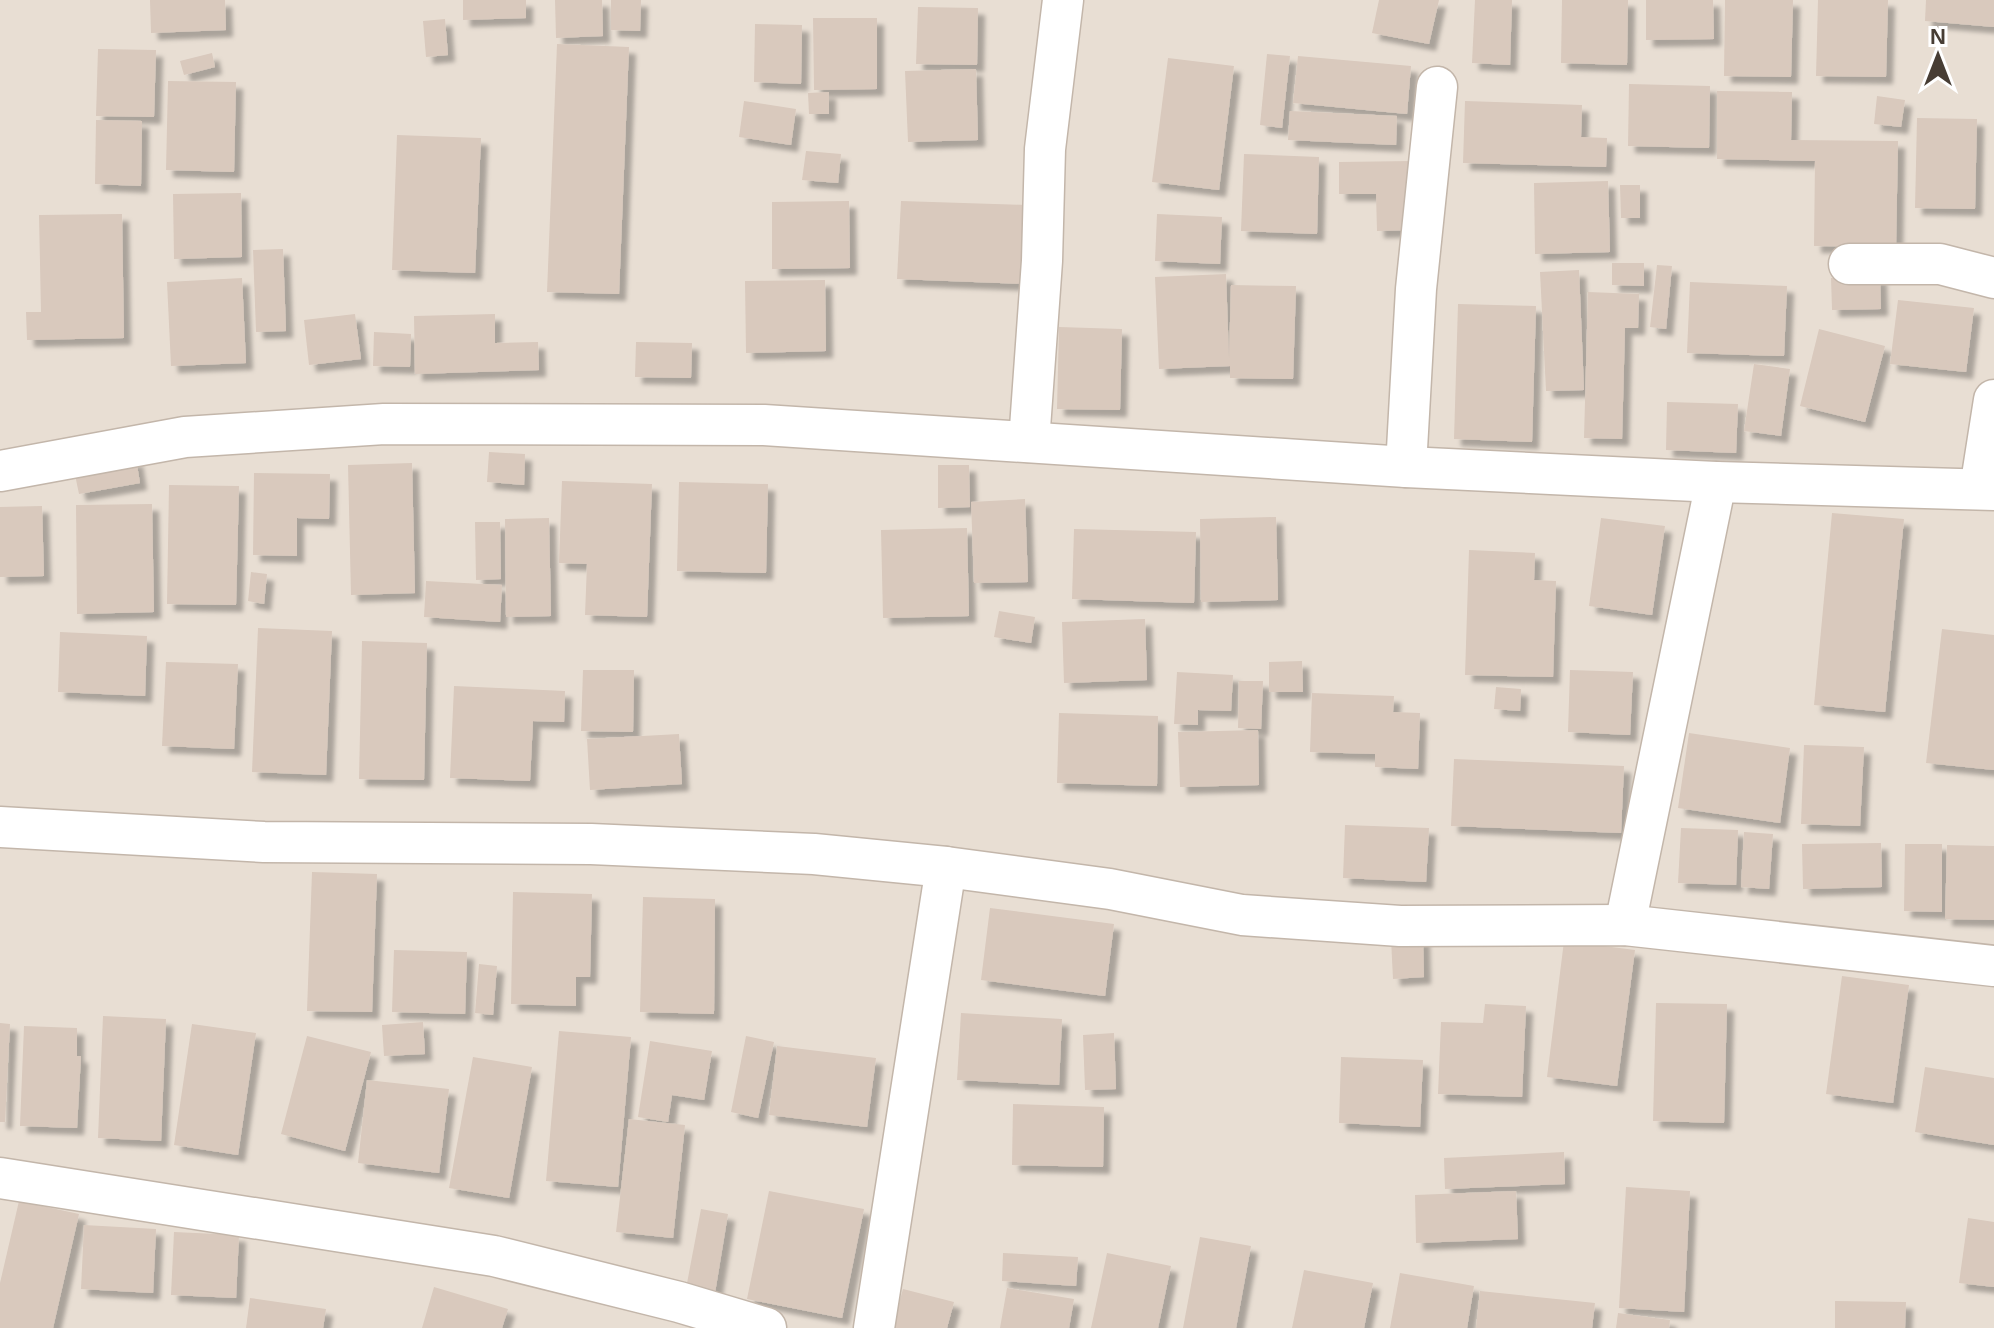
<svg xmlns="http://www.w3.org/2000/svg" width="1994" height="1328" font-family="Helvetica,sans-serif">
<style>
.residential{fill:#e8ded3}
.building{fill:#d9c9bd;filter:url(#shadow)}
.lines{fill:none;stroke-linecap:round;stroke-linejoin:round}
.minor-casing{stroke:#c3b6aa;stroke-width:43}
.minor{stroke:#fff;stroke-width:40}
</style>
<defs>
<filter id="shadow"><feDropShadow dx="7" dy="7" stdDeviation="2" flood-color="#0004"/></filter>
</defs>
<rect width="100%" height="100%" fill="#f4ede5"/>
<rect class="residential" x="0" y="0" width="1994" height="1328"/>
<g class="building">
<path d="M150,0H225L226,30L151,33Z"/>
<path d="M463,0H526V18L463,20Z"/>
<path d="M555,0H602L603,36L556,38Z"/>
<path d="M611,0H641L640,31L611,30Z"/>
<path d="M1379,0H1439L1429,44L1372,33Z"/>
<path d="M1475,0H1512L1510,65L1472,63Z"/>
<path d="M1562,0H1628L1627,65L1561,63Z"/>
<path d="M1646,0H1713L1714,39L1646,40Z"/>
<path d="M1725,0H1793L1791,77L1724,76Z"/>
<path d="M1818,0H1888L1886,77L1816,76Z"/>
<path d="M1926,0H1994V27L1925,21Z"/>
<path d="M918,7L978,8L977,65L916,64Z"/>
<path d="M813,18H877V89L814,90Z"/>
<path d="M445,19L448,55L426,57L423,21Z"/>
<path d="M755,24L802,25L801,84L754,82Z"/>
<path d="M557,44L629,47L619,294L547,292Z"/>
<path d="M98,49L156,50L154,117L96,116Z"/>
<path d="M212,53L215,67L184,75L180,61Z"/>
<path d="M1267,54L1290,56L1282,128L1260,125Z"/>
<path d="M1298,56L1411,66L1407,114L1293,103Z"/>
<path d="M1168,58L1234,66L1219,190L1152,182Z"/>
<path d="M976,69L978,140L908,142L905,71Z"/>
<path d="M168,81L236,82L234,172L166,170Z"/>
<path d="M1629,84L1710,86L1709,148L1628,146Z"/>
<path d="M1717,91L1792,92L1791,140L1898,141L1896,247L1814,246L1815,161L1717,159Z"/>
<path d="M829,92V114H809L808,93Z"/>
<path d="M1877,96L1905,100L1901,127L1874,124Z"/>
<path d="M744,101L796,109L791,145L739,137Z"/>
<path d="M1465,101L1582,105L1581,137L1607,138L1606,167L1463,163Z"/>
<path d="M1290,111L1397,116L1396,145L1288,140Z"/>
<path d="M1917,118L1977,119L1975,209L1915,208Z"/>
<path d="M96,120L142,121L141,186L95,184Z"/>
<path d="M397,135L481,138L475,273L392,270Z"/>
<path d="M806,151L841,154L838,183L802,180Z"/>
<path d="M1244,154L1319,157L1317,234L1241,231Z"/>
<path d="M1413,161L1415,230L1377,231L1376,194H1339V162Z"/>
<path d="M1608,181L1610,252L1535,254L1534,183Z"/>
<path d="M1620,185H1640V218H1621Z"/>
<path d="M241,193L242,257L174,259L173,194Z"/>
<path d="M849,201L850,268L772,269V202Z"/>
<path d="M901,201L1030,205L1027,284L897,279Z"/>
<path d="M122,214L124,338L27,340L26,312H41L39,215Z"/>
<path d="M1157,214L1222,217L1220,264L1155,261Z"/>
<path d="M283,249L286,331L256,332L253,250Z"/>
<path d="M1612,263H1644V286L1612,285Z"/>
<path d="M1657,265L1672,266L1666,329L1650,327Z"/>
<path d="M1579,270L1584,390L1546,391L1540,272Z"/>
<path d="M1226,274L1229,358L1231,285L1296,286L1293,379L1230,378V366L1159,369L1155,277Z"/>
<path d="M1880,276L1881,309L1832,310L1831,278Z"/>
<path d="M242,278L246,363L171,366L167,282Z"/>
<path d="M825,280L826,351L746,353L745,281Z"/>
<path d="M1690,282L1787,286L1784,356L1687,353Z"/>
<path d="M1588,292L1639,294L1638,328H1625L1622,439L1584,438Z"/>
<path d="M1898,300L1974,308L1966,372L1890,364Z"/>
<path d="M1458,304L1536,306L1532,442L1454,439Z"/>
<path d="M355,314L361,359L309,365L304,320Z"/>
<path d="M495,314V343L538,342L539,370L415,374L414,316Z"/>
<path d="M1059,327L1122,329L1120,410L1057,409Z"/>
<path d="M1819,329L1885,346L1865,422L1800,406Z"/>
<path d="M374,332L411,334L410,367L373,366Z"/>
<path d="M636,342L692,343L691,378L635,377Z"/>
<path d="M1754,364L1790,369L1781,436L1744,431Z"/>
<path d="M1667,402L1738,404L1736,453L1666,450Z"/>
<path d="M489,452L525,454L524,485L487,482Z"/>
<path d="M136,459L140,483L79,494L74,470Z"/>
<path d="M412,463L415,593L351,595L348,465Z"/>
<path d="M938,465H969L970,507L938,508Z"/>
<path d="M254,473L330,474L329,519L297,518V556L253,555Z"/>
<path d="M562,481L652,484L647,617L585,615L587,564L559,563Z"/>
<path d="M679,482L768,484L766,573L677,571Z"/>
<path d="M169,485L239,486L236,605L167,604Z"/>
<path d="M1025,499L1028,582L974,583L971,502Z"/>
<path d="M152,504L154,612L77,614L76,505Z"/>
<path d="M42,506L44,576L0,577V507Z"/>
<path d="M1832,513L1904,519L1885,712L1814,705Z"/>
<path d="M1276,517L1278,600L1201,602L1200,519Z"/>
<path d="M549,518L551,616L506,617L505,519Z"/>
<path d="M1601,518L1665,526L1652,615L1589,606Z"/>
<path d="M475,522H500L501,579L476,580Z"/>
<path d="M967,528L969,616L883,618L881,530Z"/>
<path d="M1074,529L1196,532L1194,603L1072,599Z"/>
<path d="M1469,550L1535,553L1534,580L1556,581L1553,677L1465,675Z"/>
<path d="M251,572L267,574L264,604L248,601Z"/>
<path d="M426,581L502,585L500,622L424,617Z"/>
<path d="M999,611L1035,617L1031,643L994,637Z"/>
<path d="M1145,619L1147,680L1064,683L1062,622Z"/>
<path d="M258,628L332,631L326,775L252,772Z"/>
<path d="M1942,629L1994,635V770L1926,763Z"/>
<path d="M60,632L147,636L145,696L58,692Z"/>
<path d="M362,641L427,643L424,780L359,779Z"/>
<path d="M1302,661L1303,692H1269V662Z"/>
<path d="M166,662L238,664L234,749L162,746Z"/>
<path d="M583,670H634L633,732L581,731Z"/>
<path d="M1570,670L1633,672L1630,735L1568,732Z"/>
<path d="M1177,672L1233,675L1231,711L1198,710V725L1174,724Z"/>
<path d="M1239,681H1263L1261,729L1238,728Z"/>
<path d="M454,686L565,691L564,722L533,721L530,781L450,778Z"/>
<path d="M1496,687L1521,689L1520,711L1494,709Z"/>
<path d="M1312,693L1394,696L1393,712L1420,713L1418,769L1375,767V754L1310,752Z"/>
<path d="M1059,713L1158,716L1157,786L1057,783Z"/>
<path d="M1258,730L1259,785L1180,787L1178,732Z"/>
<path d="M1689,733L1790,748L1780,823L1678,808Z"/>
<path d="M679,734L682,784L590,790L587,739Z"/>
<path d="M1804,745L1864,747L1860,826L1801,824Z"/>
<path d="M1454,759L1624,766L1621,833L1451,826Z"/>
<path d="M1345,825L1429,828L1426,882L1343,878Z"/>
<path d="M1681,828L1738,830L1736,885L1678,883Z"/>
<path d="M1744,832L1773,834L1769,889L1741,887Z"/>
<path d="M1881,843L1882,887L1803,889L1802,844Z"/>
<path d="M1905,844H1942V912L1904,911Z"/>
<path d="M1947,845L1994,846V920L1945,919Z"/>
<path d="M312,872L377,874L372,1012L307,1011Z"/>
<path d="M513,892L592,894L590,977H576V1006L511,1004Z"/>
<path d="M643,897L715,899L714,1014L640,1012Z"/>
<path d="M990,908L1114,924L1105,996L981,980Z"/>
<path d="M1423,937L1424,977L1393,979L1391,939Z"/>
<path d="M1564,941L1635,950L1617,1086L1547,1077Z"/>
<path d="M394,950L467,952L465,1014L392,1012Z"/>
<path d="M479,964L497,966L493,1015L475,1013Z"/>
<path d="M1842,976L1909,985L1893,1103L1826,1094Z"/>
<path d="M1656,1003L1727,1004L1724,1123L1653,1121Z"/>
<path d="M1485,1004L1526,1006L1522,1097L1438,1094L1441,1022L1483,1023Z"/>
<path d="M961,1013L1062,1019L1059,1085L957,1080Z"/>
<path d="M103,1016L166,1019L161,1141L98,1138Z"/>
<path d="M423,1022L425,1054L384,1056L382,1025Z"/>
<path d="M0,1023L10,1024L5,1122H0Z"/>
<path d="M192,1024L256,1033L238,1155L174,1145Z"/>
<path d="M24,1026L77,1028V1056H81L77,1128L20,1126Z"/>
<path d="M559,1031L631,1037L618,1187L546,1181Z"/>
<path d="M1114,1033L1116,1089L1085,1090L1083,1035Z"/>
<path d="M307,1036L371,1052L345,1151L281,1134Z"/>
<path d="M746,1036L774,1042L758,1118L731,1112Z"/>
<path d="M650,1041L712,1051L704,1100L672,1095L668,1122L638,1117Z"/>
<path d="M777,1046L876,1058L867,1127L769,1115Z"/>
<path d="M473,1057L532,1067L509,1198L449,1188Z"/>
<path d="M1341,1057L1423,1060L1420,1127L1339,1123Z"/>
<path d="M1925,1067L1994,1078V1145L1915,1132Z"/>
<path d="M367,1080L449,1089L439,1173L358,1163Z"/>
<path d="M1013,1104L1104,1107L1103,1167L1012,1165Z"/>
<path d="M629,1119L685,1125L673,1238L616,1232Z"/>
<path d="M1564,1152L1565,1184L1445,1189L1444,1158Z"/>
<path d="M1626,1187L1690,1191L1684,1312L1619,1308Z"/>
<path d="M769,1191L864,1209L842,1318L747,1299Z"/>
<path d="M1516,1191L1518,1239L1416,1243L1415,1195Z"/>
<path d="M19,1201L79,1214L53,1328H0V1283Z"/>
<path d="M701,1209L728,1214L714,1299L685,1294Z"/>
<path d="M1968,1218L1994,1222V1287L1959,1283Z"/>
<path d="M84,1225L156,1229L153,1293L81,1289Z"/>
<path d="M174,1232L239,1235L236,1298L171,1295Z"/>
<path d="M1200,1237L1251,1246L1236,1328H1183Z"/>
<path d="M1003,1253L1078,1257L1076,1286L1002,1281Z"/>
<path d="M1107,1253L1171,1266L1158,1328H1091Z"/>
<path d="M1304,1270L1373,1283L1364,1328H1292Z"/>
<path d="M1400,1273L1474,1286L1467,1328H1390Z"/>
<path d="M434,1287L508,1309L502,1328H422Z"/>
<path d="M1007,1288L1074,1299L1069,1328H1000Z"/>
<path d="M903,1289L954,1302L947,1328H892Z"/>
<path d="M1480,1291L1595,1303L1592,1328H1476Z"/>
<path d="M250,1298L326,1309L323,1328H246Z"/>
<path d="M1835,1301L1906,1302L1905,1328H1835Z"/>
<path d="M1618,1313L1670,1320L1669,1328H1616Z"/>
</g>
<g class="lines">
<defs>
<g id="minor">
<path d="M1849,264H1940L1994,278"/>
<path d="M1029,442L1042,261L1045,149L1063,0"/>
<path d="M1406,467L1416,289L1437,87"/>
<path d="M0,471L185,437L384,424L764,425L1406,467L1716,482L1994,490"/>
<path d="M1980,489L1994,400"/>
<path d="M0,827L264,842L591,844L814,854L946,867L1110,889L1242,915L1400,926L1625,925L1994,966"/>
<path d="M1625,925L1716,482"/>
<path d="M0,1178L494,1256L679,1302L766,1328"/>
<path d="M874,1328L946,867"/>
</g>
</defs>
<use href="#minor" class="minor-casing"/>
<use href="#minor" class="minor"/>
</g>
<g transform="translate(1938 56)" stroke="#ffffff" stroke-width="6" paint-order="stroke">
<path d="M0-6L14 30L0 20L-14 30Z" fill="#473d34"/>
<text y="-12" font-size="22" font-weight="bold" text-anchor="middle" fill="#473d34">N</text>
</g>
</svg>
